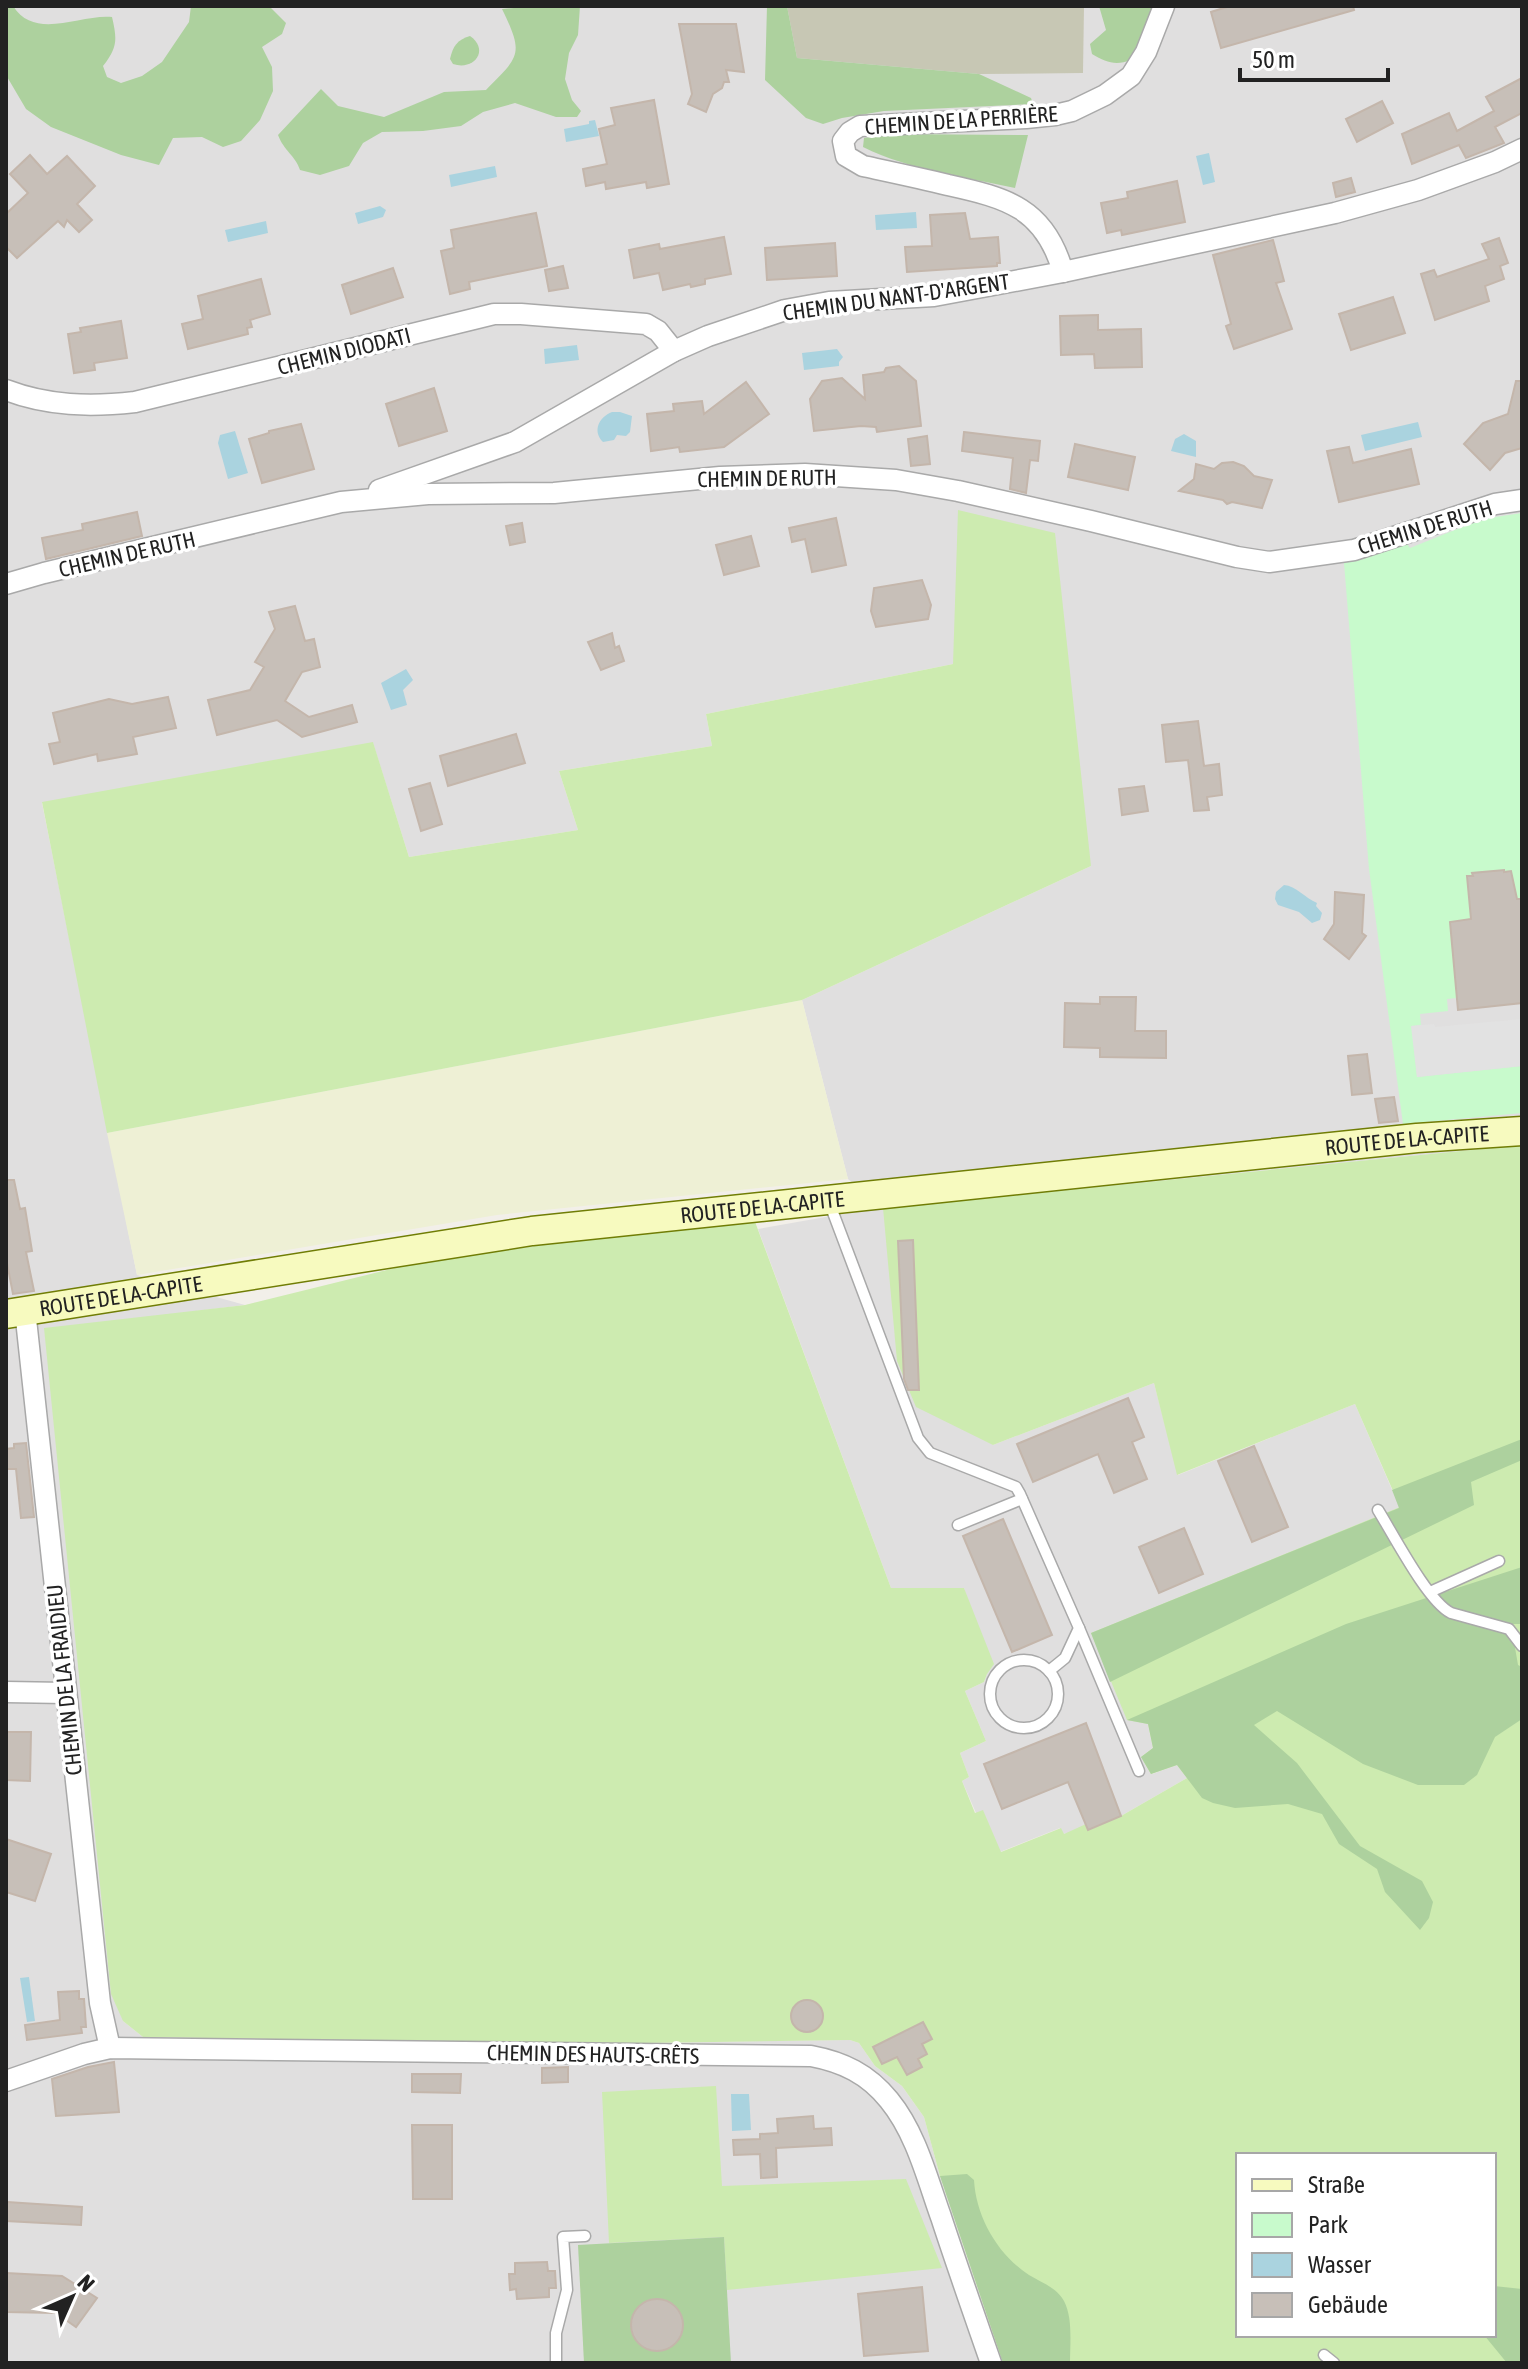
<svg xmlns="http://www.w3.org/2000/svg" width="1528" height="2369" font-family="'Asap Condensed',sans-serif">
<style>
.residential{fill:#e0dfdf}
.construction{fill:#c7c7b4}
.farmland{fill:#eef0d5}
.grass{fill:#cdebb0;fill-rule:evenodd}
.forest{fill:#add19e}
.park{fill:#c8facc}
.parking{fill:#e2e2e2}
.water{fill:#aad3df}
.building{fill:#c7bfb8;stroke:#c4b6ab;stroke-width:2}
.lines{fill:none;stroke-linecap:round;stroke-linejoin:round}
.lane-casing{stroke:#a9a9a9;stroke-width:13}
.street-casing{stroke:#a9a9a9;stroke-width:23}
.secondary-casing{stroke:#707d05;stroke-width:31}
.lane{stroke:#fff;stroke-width:10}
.street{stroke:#fff;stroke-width:20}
.secondary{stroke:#f7fabf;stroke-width:28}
.labels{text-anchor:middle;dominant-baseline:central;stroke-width:7;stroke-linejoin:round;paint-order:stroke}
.street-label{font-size:22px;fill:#222;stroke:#fff}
</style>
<rect width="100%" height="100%" fill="#f2efe9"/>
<path class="residential" d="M6,6H1522V1145L884,1208L993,1445L1154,1383L1178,1475L1355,1404L1400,1508L1092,1633L1148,1724L1153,1748L1152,1774L1177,1765L1187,1778L1121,1816L1088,1830L1063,1834L1060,1828L1000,1852L983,1811L976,1813L962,1781L969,1777L960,1753L986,1741L965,1691L984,1682L987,1674L964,1588H891L758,1229L882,1207L848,1179L802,1000L1091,866L953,664L706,714L712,746L559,771L578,830L409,857L373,743L42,803L137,1275L245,1305L173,1314L123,2021L143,2037L576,2044L762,2041L850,2040L859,2043L875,2066L902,2086L924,2117L940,2176L1003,2363H6Z"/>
<path class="construction" d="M787,6H1084L1083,73L979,74L797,58Z"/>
<path class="farmland" d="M802,1000L848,1179L497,1215L137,1275L107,1133Z"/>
<g class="grass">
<path d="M958,510L1055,533L1091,866L802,1000L107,1133L42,802L373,742L409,857L578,830L559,771L712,746L706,714L953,664Z"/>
<path d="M1522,1145V2363H1003L940,2176L924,2117L902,2086L875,2066L859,2043L850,2040L576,2044L143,2037L123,2021L111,1994L44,1328L245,1305L407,1265L610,1235L754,1219L891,1588H964L994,1664L987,1674L984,1682L965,1691L986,1741L960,1753L969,1777L962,1781L975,1813L983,1810L1001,1852L1061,1828L1064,1834L1086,1824L1089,1830L1121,1816L1187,1778L1177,1765L1151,1774L1141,1757L1153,1748L1148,1724L1127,1720L1091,1633L1400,1507L1355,1404L1177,1475L1154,1383L993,1445L916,1407L897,1361L883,1208ZM1238,2155H1494V2335H1238Z"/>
<path d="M716,2086L722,2186L906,2179L942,2268L727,2290L724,2237L609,2243L602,2092Z"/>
</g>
<g class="forest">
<path d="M6,6H13C35,41 80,14 112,17C117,39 118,47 103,66L107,77L121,83L142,76L162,62L189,22L191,6H269L286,23L282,34L262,47L272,67L273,91L260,120L241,141L223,147L202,137L173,138L159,165L121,155L51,127L26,109L6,75Z"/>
<path d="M538,6H580L578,35L569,53L565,79L572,100L581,111L577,117H556L515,103L483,112L461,126L423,131L382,132L363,143L349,166L320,175L300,170C295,155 284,151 278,135L321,89L338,106L384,117L444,92L486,90C520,56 524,54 502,9Z"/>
<path d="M767,6H787L797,58L979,74L1031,98L1033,104L884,111L842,118L823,124L806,118L765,80Z"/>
<path d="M1099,6H1152L1144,34L1131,60C1115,66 1106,62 1092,54L1090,44L1106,30Z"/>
<path d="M470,36C490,50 474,71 453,64L450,59C453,46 457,40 470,36Z"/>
<path d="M887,134L1028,135L1015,188C964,177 910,170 863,147L864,138Z"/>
<path d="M1522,1439V1460L1471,1482L1474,1505L1110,1682L1091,1633L1399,1508L1392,1490Z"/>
<path d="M1522,1567V1624H1511L1518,1665L1522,1667V1719L1495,1737L1477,1775L1464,1785H1418L1363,1764L1277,1711L1254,1725L1297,1763L1360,1846L1422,1881L1433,1902L1429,1918L1420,1930L1385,1892L1377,1869L1339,1844L1322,1814L1288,1804L1235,1808L1213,1803L1202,1798L1177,1765L1151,1774L1141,1757L1153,1748L1148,1724L1127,1720L1346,1624Z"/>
<path d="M967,2174L974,2180C976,2217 998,2255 1029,2275C1042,2283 1056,2287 1064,2301C1073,2318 1070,2344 1070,2363H1003L940,2176Z"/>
<path d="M724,2237L731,2363H584L578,2245Z"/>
<path d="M1494,2286L1522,2289V2363H1507L1484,2335H1494Z"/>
</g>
<path class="park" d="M1522,513V899H1517L1511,871L1504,872L1503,870L1473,873V876H1467L1471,919L1450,922L1457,998L1447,999L1448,1011L1420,1014L1421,1025L1412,1026L1417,1077L1522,1066V1113L1403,1124L1369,869L1344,563L1360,560L1407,544L1410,548L1482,519Z"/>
<path class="parking" d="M1522,1019V1066L1417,1077L1411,1026L1434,1024L1435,1027Z"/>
<g class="water">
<path d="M595,120L599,136L566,142L564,129L589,124V121Z"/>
<path d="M1209,153L1215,182L1203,185L1196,156Z"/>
<path d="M495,166L497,177L451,187L449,175Z"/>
<path d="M380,206L386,210L383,217L358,224L355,213Z"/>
<path d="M916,212L917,228L876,230L875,215Z"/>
<path d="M266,221L268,233L228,242L225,230Z"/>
<path d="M577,345L579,360L545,364L544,349Z"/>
<path d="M837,349L843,357L839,362V366L804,370L802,353Z"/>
<path d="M612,412H620L632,416L630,432L626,436L617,435L614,440L603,442C592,431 599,417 612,412Z"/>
<path d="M1418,422L1422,437L1365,451L1361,435Z"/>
<path d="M235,431L248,473L228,479L218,443L220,435Z"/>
<path d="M1184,434L1196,441V457L1171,451L1175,439Z"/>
<path d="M406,669L413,680L403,690L407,705L391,710L381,683Z"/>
<path d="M1284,885C1296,886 1305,898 1317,903L1316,906L1322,913L1320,920L1312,923L1299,912L1278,905L1275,899L1276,892Z"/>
<path d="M29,1977L35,2021L27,2022L20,1978Z"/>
<path d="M731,2094H749L751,2130L732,2131Z"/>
</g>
<g class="building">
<path d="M1230,6H1353L1354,10L1221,48L1211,12Z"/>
<path d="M679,24H736L744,72L726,70L729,82H724L722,88L713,94L706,112L688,104L692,94Z"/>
<path d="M1522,78V113L1495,127L1504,143L1466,158L1459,145L1412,164L1402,134L1449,113L1457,131L1494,111L1486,97Z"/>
<path d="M654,100L669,184L647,188L646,182L606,189L605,182L586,186L583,169L607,164L599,129L615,125L611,108Z"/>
<path d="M1382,101L1393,123L1357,142L1346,119Z"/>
<path d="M30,155L47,174L67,156L95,186L77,204L92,220L79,232L67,220L64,227L58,221L17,258L6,247V214L28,193L10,174Z"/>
<path d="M1351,178L1355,192L1336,197L1333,183Z"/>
<path d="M1177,181L1185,222L1122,235L1121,230L1107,233L1101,203L1128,198L1127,192Z"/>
<path d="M536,213L547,266L469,282L470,289L450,294L441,251L454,248L451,230Z"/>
<path d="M965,213L970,239L998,237L1000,263H997V266L907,272L905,247L932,246L930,215Z"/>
<path d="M724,237L731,274L705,279V284L691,287L690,284L663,290L659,273L634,278L629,250L659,244L660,249Z"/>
<path d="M1499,238L1508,263L1500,266L1504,279L1485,286L1489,301L1435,320L1421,274L1434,270L1437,277L1489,259L1482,244Z"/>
<path d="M1273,240L1284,281L1276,283L1292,329L1234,349L1226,326L1231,324L1213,255Z"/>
<path d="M835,243L837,276L767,280L765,248Z"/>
<path d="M563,266L568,288L549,291L545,270Z"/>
<path d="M393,268L403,297L351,314L342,285Z"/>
<path d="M261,279L270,314L250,320L252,327L247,328L248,334L188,349L182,324L203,319L198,296Z"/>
<path d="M1393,297L1405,333L1351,350L1339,314Z"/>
<path d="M1098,315V330L1141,329L1142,367L1095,368L1094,354L1061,355L1060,316Z"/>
<path d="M121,321L127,358L94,363L95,370L74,373L68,334L81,332L80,328Z"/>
<path d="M899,366L916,381L921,426L877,432L876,427L861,426L814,431L810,399L822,381L842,378L865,399L863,375L884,372L886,368Z"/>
<path d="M1516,381H1522V448L1505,453L1490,470L1464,444L1483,423L1508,414Z"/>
<path d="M746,382L769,414L724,447L680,452L679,447L651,451L647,414L674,411L673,404L702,401L704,414Z"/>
<path d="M434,388L447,431L399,446L386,404Z"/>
<path d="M301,424L314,469L262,483L249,439L269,433V431Z"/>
<path d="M964,432L1040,441L1038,461L1030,460L1026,493L1010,489L1013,458L962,451Z"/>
<path d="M927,436L930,464L911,466L908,439Z"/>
<path d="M1075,444L1135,457L1128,490L1068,477Z"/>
<path d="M1349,447L1353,463L1411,449L1419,484L1339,502L1327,451Z"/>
<path d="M1233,462L1244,466L1254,476L1272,480L1262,508L1232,502L1227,504L1223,500L1179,491L1194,479L1196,464L1214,469L1222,463Z"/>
<path d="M137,512L142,536L46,559L42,538L83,530L82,524Z"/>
<path d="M836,518L846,565L812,572L805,539L792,542L789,528Z"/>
<path d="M522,523L525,542L510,545L506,526Z"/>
<path d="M751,536L759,566L724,575L716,545Z"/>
<path d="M922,580L931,605L928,619L876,627L871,611L874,588Z"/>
<path d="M295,606L305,641L314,639L320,667L302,672L285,701L309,717L352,705L357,722L302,737L277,720L217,735L208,700L250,690L264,667L255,662L275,629L269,612Z"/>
<path d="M612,633L615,648L619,646L624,661L601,670L588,642Z"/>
<path d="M168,697L176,728L133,737L137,754L98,761L97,754L54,764L49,744L60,742L53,713L109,699L132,704Z"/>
<path d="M1198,721L1204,766L1219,764L1222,795L1207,797L1209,810L1194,811L1188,760L1166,762L1162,725Z"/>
<path d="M516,734L525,763L448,786L440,756Z"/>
<path d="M430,783L442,824L421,831L409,789Z"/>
<path d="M1144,786L1148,811L1122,815L1119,789Z"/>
<path d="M1504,870V872L1511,871L1517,899H1522V1003L1458,1010L1450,922L1471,919L1467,876H1473L1472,873Z"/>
<path d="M1335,892L1364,895L1362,933L1366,936L1349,959L1324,939L1334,924Z"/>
<path d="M1100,997H1136L1135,1031H1166V1058L1100,1057V1048L1064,1047L1065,1003L1100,1004Z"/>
<path d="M1367,1054L1372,1093L1352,1095L1348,1056Z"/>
<path d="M1394,1097L1398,1121L1379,1123L1375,1099Z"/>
<path d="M6,1180H14L20,1209L25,1208L32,1251L26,1252L34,1291L13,1294L6,1258Z"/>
<path d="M913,1240L919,1390H908L904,1379L898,1241Z"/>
<path d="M1128,1398L1144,1437L1132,1442L1147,1479L1114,1493L1098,1454L1033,1482L1017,1444Z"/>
<path d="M26,1443L34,1517L21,1518L16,1469H6V1449L14,1448V1444Z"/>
<path d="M1254,1446L1288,1527L1252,1542L1218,1461Z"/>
<path d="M1003,1519L1052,1635L1012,1652L963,1536Z"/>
<path d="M1184,1528L1203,1574L1159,1593L1139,1547Z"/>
<path d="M1086,1723L1121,1816L1088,1830L1068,1782L1002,1809L984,1764Z"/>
<path d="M6,1732H31L30,1781L6,1780Z"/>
<path d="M6,1839L51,1854L35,1901L6,1892Z"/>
<path d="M79,1991V1999H84L86,2027H81L82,2033L27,2040L25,2025L60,2020L58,1992Z"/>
<circle cx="807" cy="2016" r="16"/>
<path d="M923,2022L932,2039L922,2044L927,2054L918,2059L922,2067L907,2075L897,2057L882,2064L873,2047Z"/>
<path d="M114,2062L119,2112L56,2116L52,2079L88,2067Z"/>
<path d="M568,2067V2082L542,2083V2068Z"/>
<path d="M412,2074H461L460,2093L412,2092Z"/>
<path d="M813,2116L814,2129L831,2128L832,2145L776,2148L777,2177L761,2178L760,2154L734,2155L733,2140L760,2139V2134L778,2133L777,2119Z"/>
<path d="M412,2125H452V2199H413Z"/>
<path d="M7,2202L82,2207L81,2225L6,2221Z"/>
<path d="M547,2262L548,2271H555L556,2288H549V2297L517,2299L516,2289L510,2290L509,2274H515V2263Z"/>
<path d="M6,2273L62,2276L97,2298L76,2327L56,2313L6,2312Z"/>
<path d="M922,2287L928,2351L864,2356L858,2294Z"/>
<circle cx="657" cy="2325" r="26"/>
</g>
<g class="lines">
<defs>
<g id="lane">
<path d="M829,1202L918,1438L930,1453L1016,1487L1020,1494L1079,1628L1065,1658L1049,1671"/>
<path d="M1378,1510C1393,1534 1428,1602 1451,1613L1509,1629L1522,1646"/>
<path d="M958,1525L1022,1499"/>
<path d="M1430,1592L1499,1561"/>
<path d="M1079,1628L1139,1771"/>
<circle cx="1024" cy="1694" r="34"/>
<path d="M1324,2355L1334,2363"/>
<path d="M556,2363V2333L567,2290L563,2237L585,2236"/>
</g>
<g id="street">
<path d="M1063,272C1045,208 1007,198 948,185C920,178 891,172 863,166L846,156L843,141L850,132L860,126L1026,118L1055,115L1072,111L1105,95L1131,76L1146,52L1164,6"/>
<path d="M6,390C48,406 90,407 135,402L494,314H521L646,324L658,331L674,351"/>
<path d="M379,490L515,442L674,351L708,336L785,310L829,302L934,296L1063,272L1335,213L1418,190L1495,162L1522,149"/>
<path d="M6,584L44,573L341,502L428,494L554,493L720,477L805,474L896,480L958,491L1091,521L1237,557L1269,562L1354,550L1495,504L1522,500"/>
<path d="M25,1310L100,2003L110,2048"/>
<path d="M6,1692L65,1693"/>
<path d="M6,2081L84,2054L110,2048L811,2056C843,2062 868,2074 889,2100C916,2133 927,2178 941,2217C957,2266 974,2314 991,2363"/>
</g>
<g id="secondary">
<path id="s1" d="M6,1314L532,1231L1417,1138L1522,1131"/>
</g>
</defs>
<use href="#lane" class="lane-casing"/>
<use href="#street" class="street-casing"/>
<use href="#secondary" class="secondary-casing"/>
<use href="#lane" class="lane"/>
<use href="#street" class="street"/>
<use href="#secondary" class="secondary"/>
</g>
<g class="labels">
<g class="street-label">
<text transform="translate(961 120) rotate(-4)">CHEMIN DE LA PERRIÈRE</text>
<text transform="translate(896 297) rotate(-8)">CHEMIN DU NANT-D'ARGENT</text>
<text transform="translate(344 351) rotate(-14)">CHEMIN DIODATI</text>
<text transform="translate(767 478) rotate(-1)">CHEMIN DE RUTH</text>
<text transform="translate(1425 527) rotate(-17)">CHEMIN DE RUTH</text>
<text transform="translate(127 554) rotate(-13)">CHEMIN DE RUTH</text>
<text stroke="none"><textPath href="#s1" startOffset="1412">ROUTE DE LA-CAPITE</textPath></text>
<text stroke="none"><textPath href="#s1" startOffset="764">ROUTE DE LA-CAPITE</textPath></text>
<text stroke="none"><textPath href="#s1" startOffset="116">ROUTE DE LA-CAPITE</textPath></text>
<text transform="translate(64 1680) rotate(-96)">CHEMIN DE LA FRAIDIEU</text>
<text transform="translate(593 2054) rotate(1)">CHEMIN DES HAUTS-CRÊTS</text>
</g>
</g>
<rect width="1528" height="2369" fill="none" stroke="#222222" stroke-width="16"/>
<rect x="1236" y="2153" width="260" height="184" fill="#ffffff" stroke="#a7a7a7" stroke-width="2"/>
<rect x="1252" y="2179" width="40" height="12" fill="#f7fabf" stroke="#a7a7a7" stroke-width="2"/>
<text x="1308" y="2193" font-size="24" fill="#222222">Straße</text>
<rect x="1252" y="2213" width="40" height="24" fill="#c8facc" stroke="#a7a7a7" stroke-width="2"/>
<text x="1308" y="2233" font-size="24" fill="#222222">Park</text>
<rect x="1252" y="2253" width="40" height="24" fill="#aad3df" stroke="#a7a7a7" stroke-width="2"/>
<text x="1308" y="2273" font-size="24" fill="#222222">Wasser</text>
<rect x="1252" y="2293" width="40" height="24" fill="#c7bfb8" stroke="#a7a7a7" stroke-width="2"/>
<text x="1308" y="2313" font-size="24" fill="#222222">Gebäude</text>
<g transform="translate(72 2297) rotate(45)" stroke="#ffffff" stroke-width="6" paint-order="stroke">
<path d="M0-6L14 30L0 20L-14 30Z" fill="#222222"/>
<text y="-12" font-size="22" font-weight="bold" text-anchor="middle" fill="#222222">N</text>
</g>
<path d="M1240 68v12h148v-12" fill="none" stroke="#222222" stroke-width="4"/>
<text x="1252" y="68" font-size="24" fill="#222222" stroke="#ffffff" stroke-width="6" paint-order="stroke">50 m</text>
</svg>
